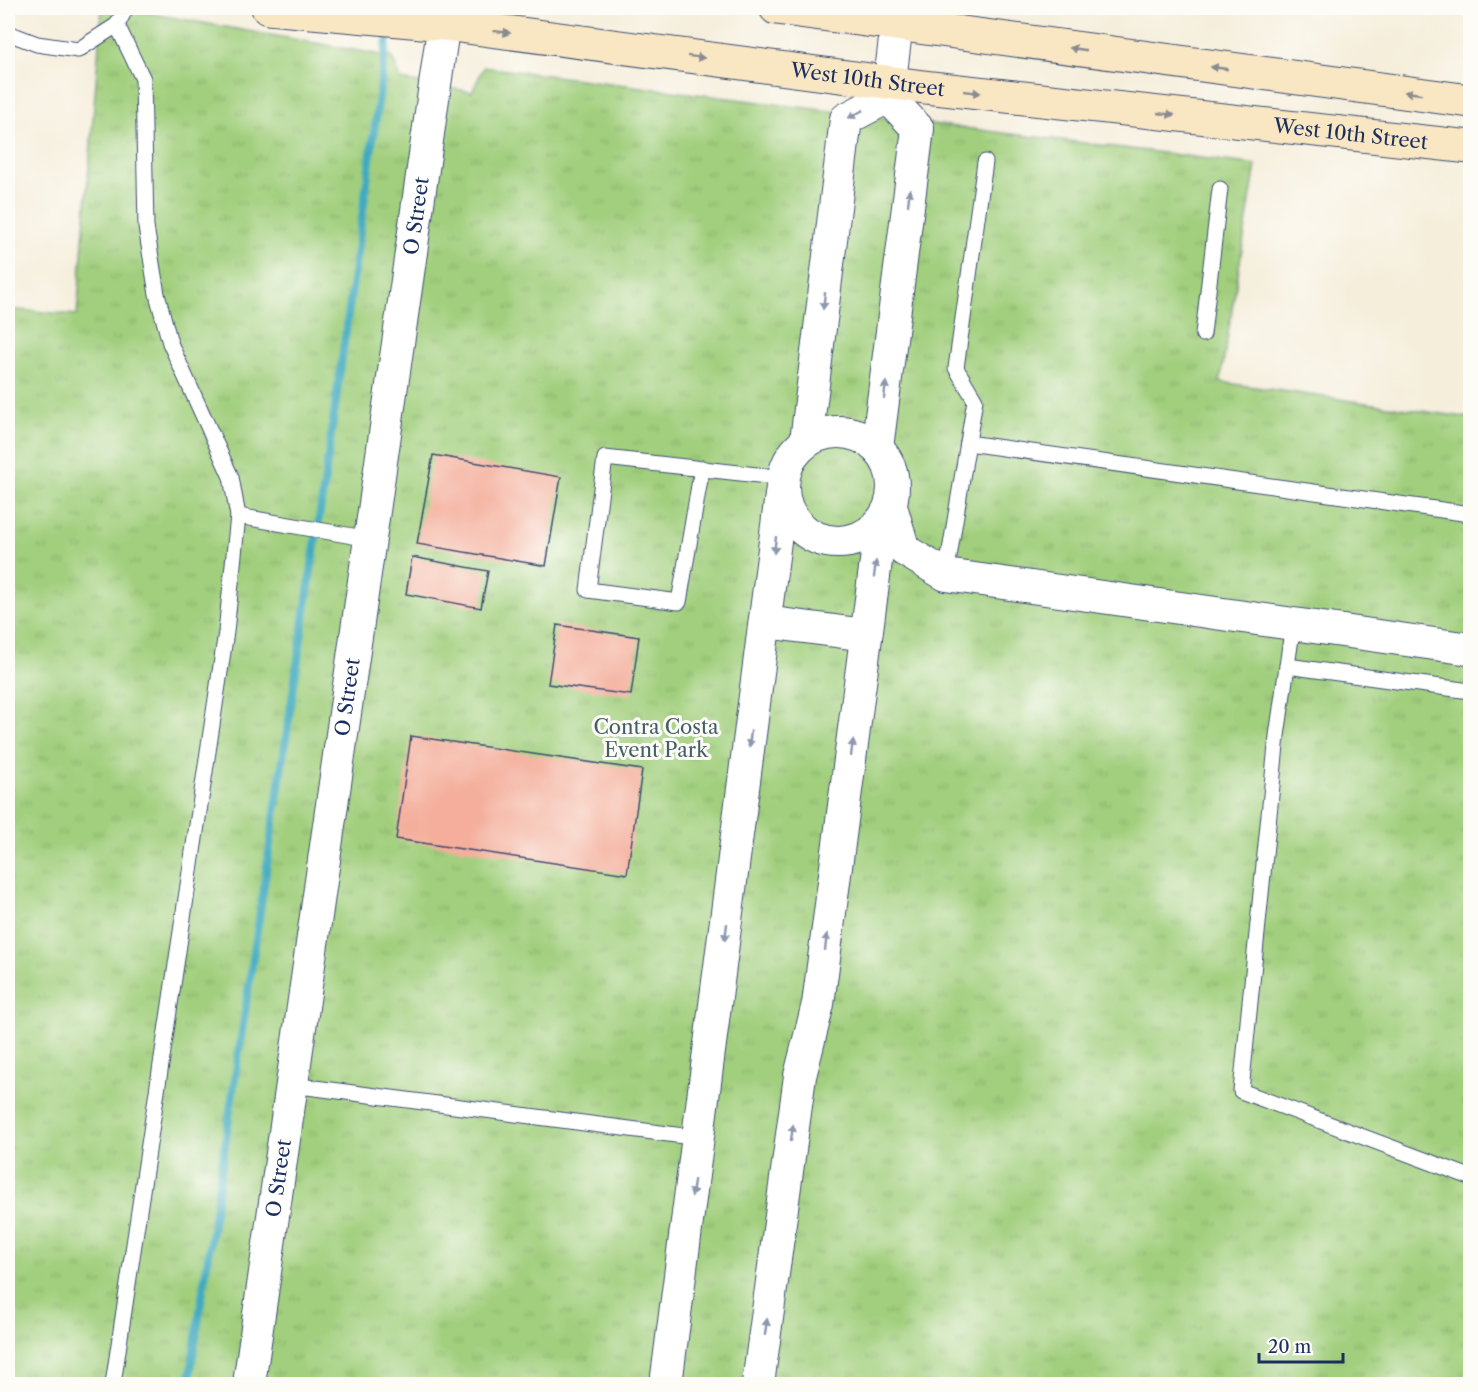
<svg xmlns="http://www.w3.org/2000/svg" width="1478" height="1392" font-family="'Libre Caslon Text',serif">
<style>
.park{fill:url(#park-tufts);stroke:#5e7f6e;stroke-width:1.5}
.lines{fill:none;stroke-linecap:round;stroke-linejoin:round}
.stream{stroke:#41abc0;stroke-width:8}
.building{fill:#f4ae9b}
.lane-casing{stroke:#3c4c71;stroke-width:17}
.street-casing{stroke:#3c4c71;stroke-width:34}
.secondary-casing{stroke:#3c4c71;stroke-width:35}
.lane{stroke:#fff;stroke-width:15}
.street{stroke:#fff;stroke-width:32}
.secondary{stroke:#f9e7c3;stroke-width:33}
.oneway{fill:#8a8b90}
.oneway2{fill:#8d97ae}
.labels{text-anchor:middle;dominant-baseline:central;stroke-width:6;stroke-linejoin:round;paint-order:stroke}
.street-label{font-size:20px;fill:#1b2f5e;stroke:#fdfcf7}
.park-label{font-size:20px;fill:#435f67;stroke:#fdfcf7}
</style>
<defs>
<pattern id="park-tufts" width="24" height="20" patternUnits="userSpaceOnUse" patternTransform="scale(1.5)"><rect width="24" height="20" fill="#a1cf7d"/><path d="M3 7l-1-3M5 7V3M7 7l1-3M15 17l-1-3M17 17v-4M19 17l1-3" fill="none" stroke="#8ab26e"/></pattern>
</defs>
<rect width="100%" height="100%" fill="#fdfcf7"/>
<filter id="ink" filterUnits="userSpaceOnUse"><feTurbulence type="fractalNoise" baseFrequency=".0167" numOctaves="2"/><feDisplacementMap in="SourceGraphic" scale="12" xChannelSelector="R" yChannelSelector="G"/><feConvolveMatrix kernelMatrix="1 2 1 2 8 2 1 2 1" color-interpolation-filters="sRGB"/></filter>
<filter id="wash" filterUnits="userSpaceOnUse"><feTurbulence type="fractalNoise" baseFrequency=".008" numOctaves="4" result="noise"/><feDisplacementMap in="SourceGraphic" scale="24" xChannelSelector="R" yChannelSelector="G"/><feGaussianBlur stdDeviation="1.35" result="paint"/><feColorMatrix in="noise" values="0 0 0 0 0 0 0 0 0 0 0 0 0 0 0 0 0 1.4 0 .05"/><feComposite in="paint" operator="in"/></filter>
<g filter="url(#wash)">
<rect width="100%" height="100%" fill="#f5eedb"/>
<path class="park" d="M102,8H120L392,57L401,80L472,92L484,67L1256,165L1220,382L1470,418V1384H8V309L77,315Z"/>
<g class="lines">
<path class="stream" d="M189,1384L323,492L389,26"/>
</g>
<g id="blocks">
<g class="building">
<path d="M433,455L561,477L546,566L417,544Z"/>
<path d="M412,557L488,571L481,608L406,594Z"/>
<path d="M557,625L639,637L631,695L548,684Z"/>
<path d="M411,736L642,770L627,874L396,839Z"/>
</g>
</g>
</g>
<g filter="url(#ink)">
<use href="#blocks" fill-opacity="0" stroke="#3c4c71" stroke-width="1.5"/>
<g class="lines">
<defs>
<g id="lane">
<path d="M8,33L37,44L78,50L117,25L126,8"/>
<path d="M1203,334L1220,189"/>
<path d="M968,443L1470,514"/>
<path d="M702,468L679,602L588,590L605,458L784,478"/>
<path d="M238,516L370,539"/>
<path d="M946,575L975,400L956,368L985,162"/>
<path d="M1293,624L1277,736L1241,1091L1470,1177"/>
<path d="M1287,666L1470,691"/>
<path d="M292,1085L699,1138"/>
<path d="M113,1384L226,632L238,516L231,477L170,343L157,294L146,227L143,79L117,25"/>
</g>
<g id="street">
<path d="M888,97L897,23"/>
<circle cx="838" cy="487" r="55"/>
<path d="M806,441L846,119L888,97L918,129L877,448"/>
<path d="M891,506L904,550L946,575L1470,649"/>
<path d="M765,622L866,635"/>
<path id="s1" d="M249,1384L446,8"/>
<path d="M666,1384L782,487"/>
<path d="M758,1384L800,1076L818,1004L881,523"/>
</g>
<g id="secondary">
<path id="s2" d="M268,8L444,24L924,87L1470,147"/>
<path d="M776,8L1470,101"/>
</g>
</defs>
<use href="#lane" class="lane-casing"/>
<use href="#street" class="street-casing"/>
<use href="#secondary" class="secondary-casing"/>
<use href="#lane" class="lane"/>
<use href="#street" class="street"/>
<use href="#secondary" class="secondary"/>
</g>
<defs><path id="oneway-solid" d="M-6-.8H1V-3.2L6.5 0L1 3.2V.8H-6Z" transform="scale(1.5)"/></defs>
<g class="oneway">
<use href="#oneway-solid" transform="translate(502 32) rotate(7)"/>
<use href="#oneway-solid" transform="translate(1078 49) rotate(-172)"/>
<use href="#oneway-solid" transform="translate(696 57) rotate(7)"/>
<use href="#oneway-solid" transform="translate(1219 68) rotate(-172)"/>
<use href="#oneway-solid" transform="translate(972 92) rotate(6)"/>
<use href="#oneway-solid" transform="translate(1413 93) rotate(-172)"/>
<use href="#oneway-solid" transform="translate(1166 114) rotate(6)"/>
</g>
<g class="oneway2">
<use href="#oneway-solid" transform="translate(856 114) rotate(152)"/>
<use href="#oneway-solid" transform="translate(909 197) rotate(-83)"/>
<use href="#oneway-solid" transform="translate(824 301) rotate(97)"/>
<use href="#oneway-solid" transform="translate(885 390) rotate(-83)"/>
<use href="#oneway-solid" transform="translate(775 545) rotate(97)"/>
<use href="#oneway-solid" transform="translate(875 569) rotate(-83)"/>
<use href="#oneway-solid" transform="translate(750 739) rotate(97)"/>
<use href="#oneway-solid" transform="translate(852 748) rotate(-83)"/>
<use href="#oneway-solid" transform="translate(726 932) rotate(97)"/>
<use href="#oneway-solid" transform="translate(826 942) rotate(-83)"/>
<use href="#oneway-solid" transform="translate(792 1133) rotate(-82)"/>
<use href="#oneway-solid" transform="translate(693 1188) rotate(98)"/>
<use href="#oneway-solid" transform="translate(766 1327) rotate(-82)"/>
</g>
</g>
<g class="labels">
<g class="street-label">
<text stroke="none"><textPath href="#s2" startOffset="604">West 10th Street</textPath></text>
<text stroke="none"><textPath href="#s2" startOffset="1090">West 10th Street</textPath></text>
<text stroke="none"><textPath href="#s1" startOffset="1180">O Street</textPath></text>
<text stroke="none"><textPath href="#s1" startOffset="694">O Street</textPath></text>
<text stroke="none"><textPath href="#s1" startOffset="208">O Street</textPath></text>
</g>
<g class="park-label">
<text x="656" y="727">Contra Costa<tspan x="656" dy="23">Event Park</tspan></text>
</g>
</g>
<rect width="1478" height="1392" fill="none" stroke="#fdfcf7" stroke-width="30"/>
<path d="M1259 1353v9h84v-9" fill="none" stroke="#1b2f5e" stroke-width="3"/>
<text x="1268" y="1353" font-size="18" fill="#1b2f5e" stroke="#fdfcf7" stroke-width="4.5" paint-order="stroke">20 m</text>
</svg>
